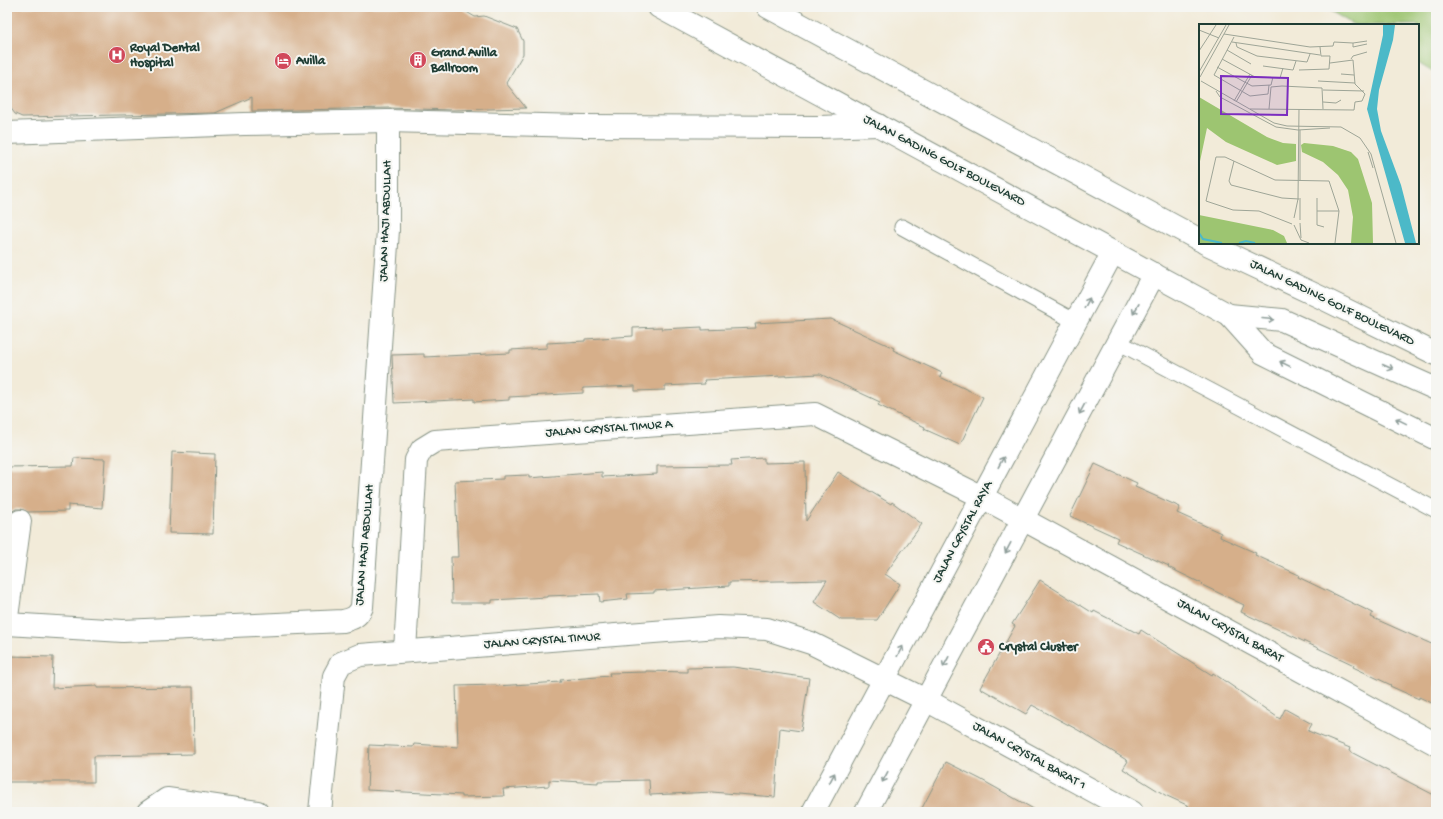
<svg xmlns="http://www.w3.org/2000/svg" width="1443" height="819" font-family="'Gochi Hand',sans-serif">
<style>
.green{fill:#9dc571;stroke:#5e8152}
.building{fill:#d6af8a}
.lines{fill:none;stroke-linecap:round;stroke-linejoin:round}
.lane-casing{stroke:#889486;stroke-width:17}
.street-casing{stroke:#889486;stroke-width:24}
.secondary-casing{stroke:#889486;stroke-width:24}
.lane{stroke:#fff;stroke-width:15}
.street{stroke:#fff;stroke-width:22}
.secondary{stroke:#fff;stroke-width:22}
.oneway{stroke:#8f9e9a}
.labels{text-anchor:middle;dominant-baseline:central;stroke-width:4;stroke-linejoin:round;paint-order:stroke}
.poi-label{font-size:13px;font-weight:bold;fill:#1f3d34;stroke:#f6f6f2;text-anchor:start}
.street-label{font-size:13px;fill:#1f3d34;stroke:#f6f6f2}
.inset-river{fill:none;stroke:#4cb9c8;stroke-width:2}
.inset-road{fill:none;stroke:#9ea597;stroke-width:1}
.view{fill:#7b2cbf;fill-opacity:0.15;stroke:#7b2cbf;stroke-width:2}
.inset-edge{fill:none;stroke:#1f3d34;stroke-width:2}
</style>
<rect width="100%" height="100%" fill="#f6f6f2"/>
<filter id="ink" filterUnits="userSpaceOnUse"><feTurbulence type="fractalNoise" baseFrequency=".025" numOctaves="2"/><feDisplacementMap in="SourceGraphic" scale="8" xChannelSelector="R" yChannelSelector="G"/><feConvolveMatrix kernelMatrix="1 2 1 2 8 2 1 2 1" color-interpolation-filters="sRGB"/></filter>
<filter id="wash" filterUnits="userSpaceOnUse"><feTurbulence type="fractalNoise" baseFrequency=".012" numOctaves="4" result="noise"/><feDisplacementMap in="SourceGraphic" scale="16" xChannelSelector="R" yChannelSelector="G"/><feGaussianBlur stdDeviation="0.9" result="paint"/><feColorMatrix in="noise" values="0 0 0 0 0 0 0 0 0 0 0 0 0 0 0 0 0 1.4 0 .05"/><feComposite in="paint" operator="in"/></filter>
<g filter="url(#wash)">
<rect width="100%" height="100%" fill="#f2ebd9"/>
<path class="green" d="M1324,7H1436V74L1418,63V25H1354Z"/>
<g id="blocks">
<g class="building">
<path d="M8,7H458L475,17L484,16L517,29L523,41V54L506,83L526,108L452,110L388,108L252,111V97L215,113L22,117L15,114L10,107Z"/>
<path d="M831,319L894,348L893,350L942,373L940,377L983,397L960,445L924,429L925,427L878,405L880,402L820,374L704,380L705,384L665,386V390L635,391V386L583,388V393L509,397V400L474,402V399L394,403L392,355L424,354V357L510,353V350L547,348V343L585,341V339L633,336V328L662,327V329L702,327V330L756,328L755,323Z"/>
<path d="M172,452L215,454L213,534L169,533Z"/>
<path d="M74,458L105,459L102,508L68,505V511L28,512L21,509H16L11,512L7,513V467L73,466Z"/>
<path d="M764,458V463L805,462L806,521L838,472L891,504L892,502L922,524L885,574L900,584L877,620H841L814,602L827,580L729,582V586L654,591V593L627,594L628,599L600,602L599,594L547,596V597L492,600V603H452L451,557H458L455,481L503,479V476L529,475V478L602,472V477L657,474V466L732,465L731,460Z"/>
<path d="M1095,464L1137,483L1135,487L1180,507L1177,513L1221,533L1220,537L1256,553L1255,555L1299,575L1298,577L1373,613L1371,617L1436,646V705L1419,697V699L1390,686L1391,685L1353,667L1354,665L1241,612L1244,605L1202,585L1203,584L1168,567L1169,566L1116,542L1118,538L1070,516Z"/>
<path d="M1040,580L1093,613L1094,611L1139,634L1141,630L1212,675L1213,673L1280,719L1285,709L1312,724L1308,731L1350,748L1349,751L1436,796V812H1186L1189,806L1165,795L1123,769L1128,761L1078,730L1032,705L1026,714L980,688L1015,626L1012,624Z"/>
<path d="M7,656L53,657L52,688L97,686V688L193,687L194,754L94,756V782H7Z"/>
<path d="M733,667L809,678L801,731L780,728L775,797L712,792L650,795L649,780L598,781V783L549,780V786L503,789L504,796L462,797V795L367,790L369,745L413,747L414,744L458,747L456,686L496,685V686L561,682L560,680L610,676L609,673L646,672V671L687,672V668Z"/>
<path d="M946,762L980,779L1039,812H920Z"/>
</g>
</g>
</g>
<g filter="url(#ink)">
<use href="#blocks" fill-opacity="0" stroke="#889486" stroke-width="1"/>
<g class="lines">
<defs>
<g id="lane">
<path d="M902,227L1076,322"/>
<path d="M1118,342L1436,510"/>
</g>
<g id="street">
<path d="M768,7L1200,240"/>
<path d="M7,133L244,124L388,121L582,126L819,127L878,125"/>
<path d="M1205,243L1320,297L1436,354"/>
<path d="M7,617L20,521"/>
<path d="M7,624L123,631L343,621C352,619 358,617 362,607L388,230V121"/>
<path d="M405,651L416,460L422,449L435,441L815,414L982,497L1436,744"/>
<path d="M148,812L167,799L257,812"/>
<path d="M320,812L334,676L341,663L360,655L718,627L767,629L811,643L926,700L1132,812"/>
<path d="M813,812L1113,252"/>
<path d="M866,812L1154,274"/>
</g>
<g id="secondary">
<path d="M659,7L1229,315L1263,353L1436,439"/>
<path d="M1229,315L1282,320L1436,389"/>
</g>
</defs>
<use href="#lane" class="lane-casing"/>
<use href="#street" class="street-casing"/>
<use href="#secondary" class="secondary-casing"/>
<use href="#lane" class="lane"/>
<use href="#street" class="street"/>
<use href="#secondary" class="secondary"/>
</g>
<defs><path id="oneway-shaft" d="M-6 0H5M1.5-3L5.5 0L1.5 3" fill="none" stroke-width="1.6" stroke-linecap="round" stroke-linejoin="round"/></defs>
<g class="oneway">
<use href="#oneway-shaft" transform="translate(1087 303) rotate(-63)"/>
<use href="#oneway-shaft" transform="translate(1136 309) rotate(119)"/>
<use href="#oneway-shaft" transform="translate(1268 319) rotate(5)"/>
<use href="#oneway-shaft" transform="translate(1285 364) rotate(-154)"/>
<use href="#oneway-shaft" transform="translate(1388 367) rotate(24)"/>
<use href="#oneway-shaft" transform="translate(1082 409) rotate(118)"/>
<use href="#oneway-shaft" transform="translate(1401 421) rotate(-154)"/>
<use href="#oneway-shaft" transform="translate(1001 462) rotate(-62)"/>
<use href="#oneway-shaft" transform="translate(1008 548) rotate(118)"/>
<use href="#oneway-shaft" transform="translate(900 651) rotate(-62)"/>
<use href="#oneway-shaft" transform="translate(946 662) rotate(118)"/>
<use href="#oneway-shaft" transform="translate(885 777) rotate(118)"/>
<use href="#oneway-shaft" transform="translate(832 778) rotate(-62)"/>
</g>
</g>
<defs>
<symbol id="hospital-disc" viewBox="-11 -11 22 22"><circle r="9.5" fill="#d1495b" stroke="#f6f6f2"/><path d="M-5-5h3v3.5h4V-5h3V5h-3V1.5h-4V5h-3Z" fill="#fff"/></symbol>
<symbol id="building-disc" viewBox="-11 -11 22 22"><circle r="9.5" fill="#d1495b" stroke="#f6f6f2"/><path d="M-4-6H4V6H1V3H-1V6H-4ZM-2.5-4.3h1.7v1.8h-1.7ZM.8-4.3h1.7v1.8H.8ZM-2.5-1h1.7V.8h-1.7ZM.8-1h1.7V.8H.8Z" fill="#fff"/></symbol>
<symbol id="hotel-disc" viewBox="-11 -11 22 22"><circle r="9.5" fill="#d1495b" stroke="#f6f6f2"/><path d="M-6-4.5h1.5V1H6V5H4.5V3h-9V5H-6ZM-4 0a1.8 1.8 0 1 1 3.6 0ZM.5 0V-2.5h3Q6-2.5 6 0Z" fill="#fff"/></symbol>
<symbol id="civic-disc" viewBox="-11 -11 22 22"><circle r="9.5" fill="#d1495b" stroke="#f6f6f2"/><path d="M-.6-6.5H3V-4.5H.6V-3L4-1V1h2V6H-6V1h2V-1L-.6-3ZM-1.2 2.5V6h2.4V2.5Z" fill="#fff"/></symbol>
</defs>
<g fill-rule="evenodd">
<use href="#hospital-disc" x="107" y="45" width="20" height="20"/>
<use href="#building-disc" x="408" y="50" width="20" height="20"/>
<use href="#hotel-disc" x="273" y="51" width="20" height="20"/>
<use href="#civic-disc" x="976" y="637" width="20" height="20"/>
</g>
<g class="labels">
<g class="poi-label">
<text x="130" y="48">Royal Dental<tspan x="130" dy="15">Hospital</tspan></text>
<text x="431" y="53">Grand Avilla<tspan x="431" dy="15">Ballroom</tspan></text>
<text x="296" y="61">Avilla</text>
<text x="999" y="647">Crystal Cluster</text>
</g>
<g class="street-label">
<text transform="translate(944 161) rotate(28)">JALAN GADING GOLF BOULEVARD</text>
<text transform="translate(386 221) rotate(-88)">JALAN HAJI ABDULLAH</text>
<text transform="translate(1332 303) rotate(26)">JALAN GADING GOLF BOULEVARD</text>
<text transform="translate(609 429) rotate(-4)">JALAN CRYSTAL TIMUR A</text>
<text transform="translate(963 532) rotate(-62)">JALAN CRYSTAL RAYA</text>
<text transform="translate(365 545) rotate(-85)">JALAN HAJI ABDULLAH</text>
<text transform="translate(1230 631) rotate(29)">JALAN CRYSTAL BARAT</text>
<text transform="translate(542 641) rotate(-4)">JALAN CRYSTAL TIMUR</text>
<text transform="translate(1029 756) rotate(29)">JALAN CRYSTAL BARAT 1</text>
</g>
</g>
<g transform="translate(1199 24)">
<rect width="220" height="220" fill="#f2ebd9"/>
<path d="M0,73L68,113L84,119L97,120V137L78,141L27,118L8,104L0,142ZM105,119L134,122L152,128L159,135L173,179L174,219H152L154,193L149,166L139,151L124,138L103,128L102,121ZM0,191L74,206L85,212L88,219H0Z" fill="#9dc571"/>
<path d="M184,1H196L194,16L180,66L178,85L182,107L202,161L217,219H206L168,85L184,11Z" fill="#4cb9c8"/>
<path class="inset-river" d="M0,209L4,215L23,219M40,219L47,217L56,219"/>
<path class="inset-road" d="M0,6L20,14M25,10L111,23L134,22L135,18L154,19L168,17M35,13L15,51L51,72L69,70L70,61M33,18L121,31M37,19L38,23L58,32L108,38L111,30M154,19V23L168,20M28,26L52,40M0,27L17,1M23,35L56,53L81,54L84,44M152,35L154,32L168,28M64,42L94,46L97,37M18,43L53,62L72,61L74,53M100,46L130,45L131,32H122L121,23M0,48L27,1M142,50L155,51M1,53L30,1M2,57L75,99L88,102L142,103L161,114L172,130L197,219M119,57L156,59M124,66L165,67M17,67L21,73L77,103L99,106L131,104M35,77L51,50M37,78L53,51M124,78L137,79L142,76M51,85L155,86L156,78L163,77L166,70L156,60L154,36L131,39M70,85L72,63L83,62L123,64L124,85M169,128L174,144M35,137L30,157L32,161L83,174L100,175M101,157V106M101,174V196M118,174V201L125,203M118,187H140M95,194L99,175L100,85M101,199L102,214M93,200L60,187L34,186L7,177L17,133H26L76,156L130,157L140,187L136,219M95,201L102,216L110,219"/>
<path class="view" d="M22,52L89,54L88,91L22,90Z"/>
<rect width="220" height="220" class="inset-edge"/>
</g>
<rect width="1443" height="819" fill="none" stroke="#f6f6f2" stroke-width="24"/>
</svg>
